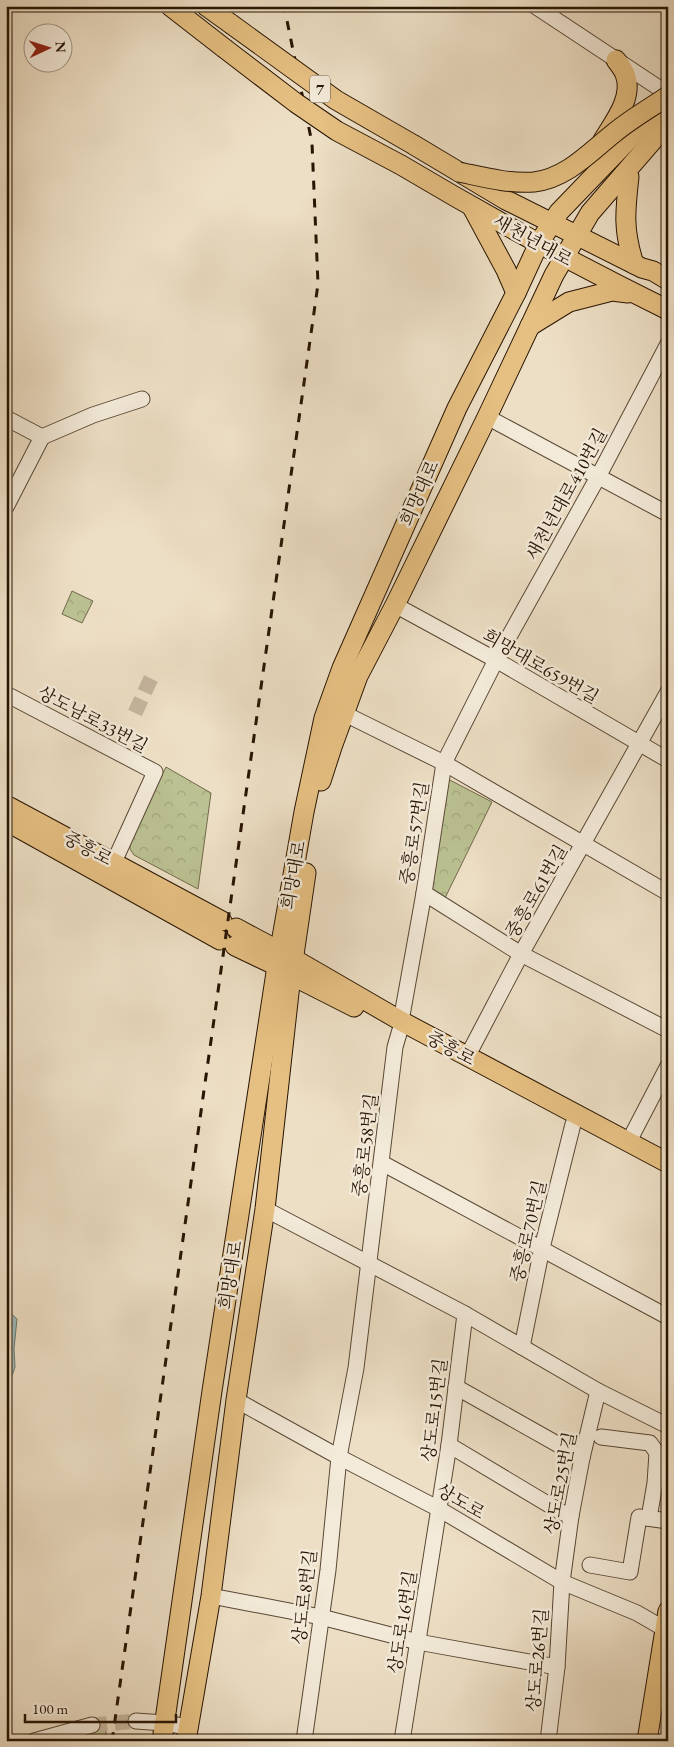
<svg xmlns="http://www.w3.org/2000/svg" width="674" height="1747" font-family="'EB Garamond','Noto Serif KR',serif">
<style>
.park{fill:url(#park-crowns);stroke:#716a4a}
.water{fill:#9abbbb;stroke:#6c7871}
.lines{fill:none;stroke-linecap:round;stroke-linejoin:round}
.shore{stroke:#60685f;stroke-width:1}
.minor-tunnel{stroke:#c5b69e;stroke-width:15;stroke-dasharray:15 8;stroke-linecap:butt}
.minor-casing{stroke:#584734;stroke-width:17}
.major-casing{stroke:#271403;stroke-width:21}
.minor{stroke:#f3ead9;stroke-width:15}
.major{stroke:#e6c082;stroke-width:19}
.rail{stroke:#271403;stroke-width:3;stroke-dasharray:9 9;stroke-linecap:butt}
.major-bridge-casing{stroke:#271403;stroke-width:21;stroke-linecap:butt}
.major-bridge{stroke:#e6c082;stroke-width:19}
.labels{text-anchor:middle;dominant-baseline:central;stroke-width:5;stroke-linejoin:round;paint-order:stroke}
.shield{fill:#f3ead9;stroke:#645443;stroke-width:1}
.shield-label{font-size:16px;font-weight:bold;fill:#271403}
.street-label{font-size:18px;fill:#271403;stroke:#f3ead9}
</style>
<defs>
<pattern id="park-crowns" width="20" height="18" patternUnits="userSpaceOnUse" patternTransform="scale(1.25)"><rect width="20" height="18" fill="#bbc192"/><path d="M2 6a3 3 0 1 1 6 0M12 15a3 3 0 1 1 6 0" fill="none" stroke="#a1a57c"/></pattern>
</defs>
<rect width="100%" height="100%" fill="#eddfc5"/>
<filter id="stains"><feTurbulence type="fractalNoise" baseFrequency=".004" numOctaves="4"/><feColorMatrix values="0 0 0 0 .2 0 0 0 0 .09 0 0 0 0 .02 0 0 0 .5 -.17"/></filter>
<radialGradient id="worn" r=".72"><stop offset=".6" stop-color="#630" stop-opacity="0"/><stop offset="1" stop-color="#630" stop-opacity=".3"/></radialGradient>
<g class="park">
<path d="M72,591L93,601L82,623L62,614Z"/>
<path d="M166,767L211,793L198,889L134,855L130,849V838Z"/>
<path d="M444,777L492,802L445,898L429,891Z"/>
<path d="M106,1730V1741H44L92,1731Z"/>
</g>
<path class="water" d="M6,1309L17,1319L14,1349L15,1367L6,1394Z"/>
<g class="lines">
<path class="shore" d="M6,1316L12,1322L9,1348L10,1366L6,1377"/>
<g class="minor-tunnel">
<path d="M135,713L153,674"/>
<path d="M92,1725L136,1721"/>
</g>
<defs>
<g id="minor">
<path d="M535,6L668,94"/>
<path d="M487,417L668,514"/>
<path d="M6,418L42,437"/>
<path d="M42,437L93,415L142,399"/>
<path d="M6,507L42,437"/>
<path d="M395,605L496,660L668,760"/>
<path d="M6,694L155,772L114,862"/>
<path d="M345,714L444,763L668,893"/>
<path d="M424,893L521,954L668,1030"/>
<path d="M401,1021L424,893L444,763L496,660L598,477L668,344"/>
<path d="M467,1057L521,954L668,692"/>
<path d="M628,1143L668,1066"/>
<path d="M382,1163L668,1317"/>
<path d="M265,1209L465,1314L598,1391L668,1426"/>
<path d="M522,1347L542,1248L573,1124"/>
<path d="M456,1387L582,1458"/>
<path d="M236,1400L339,1457L439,1509L562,1582L637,1613L668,1631"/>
<path d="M601,1437L650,1443L657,1453L655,1483L649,1518"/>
<path d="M449,1445L561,1512L571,1516"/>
<path d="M590,1565L630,1572L639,1517L668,1521"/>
<path d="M211,1596L321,1617L418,1642L557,1667"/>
<path d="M136,1721L164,1723L188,1727"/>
<path d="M34,1741L92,1725"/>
<path d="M304,1741L328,1570L339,1457L356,1368L395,1047L400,1030"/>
<path d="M402,1741L449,1445L465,1314"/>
<path d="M548,1741L557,1667L562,1582L571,1516L582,1458L598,1391"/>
</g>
<g id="major">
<path d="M170,6L224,48"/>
<path d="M206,6L231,24"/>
<path d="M603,140C614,122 634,97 625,74C623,69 619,64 616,60"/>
<path d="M414,145L506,200L642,268L653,271L668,280"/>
<path d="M401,165C488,217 577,265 668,310"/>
<path d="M629,177C625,212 623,230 634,264"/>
<path d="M472,207L506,270L516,293"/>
<path d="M530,326L569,302L612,291L628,293"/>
<path d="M321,781L332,747L358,676L395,605L487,417L554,275L590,213L668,123"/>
<path d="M6,805L222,921"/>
<path d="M6,821L220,940"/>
<path d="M236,928L294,959L401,1021L668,1163"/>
<path d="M235,946L277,966L291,975L354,1007"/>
<path d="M162,1741L212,1391L277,966L304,812L324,718L342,668L457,408L516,293L539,243L559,212L664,103"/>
<path d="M186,1741L211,1596L236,1400L265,1209L291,975L306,873"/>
<path d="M647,1741L668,1611"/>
</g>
</defs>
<use href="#minor" class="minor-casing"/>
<use href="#major" class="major-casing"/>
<use href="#minor" class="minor"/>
<use href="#major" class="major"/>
<path class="rail" d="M112,1741L318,284L312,143L284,6"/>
<defs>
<g id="major-bridge">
<path d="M231,24L336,100L414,145"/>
<path d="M224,48L296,103L337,131L401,165"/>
<path d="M459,172C483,177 509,184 534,182C567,178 590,152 614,133C631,119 650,108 668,96"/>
</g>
</defs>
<use href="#major-bridge" class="major-bridge-casing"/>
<use href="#major-bridge" class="major-bridge"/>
</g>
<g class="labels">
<rect class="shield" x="310" y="75.5" width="20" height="27" rx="4"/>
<g class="shield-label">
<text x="320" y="89">7</text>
</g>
<g class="street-label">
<text transform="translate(533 240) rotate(29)">새천년대로</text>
<text transform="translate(419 493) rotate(-66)">희망대로</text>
<text transform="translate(566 494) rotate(-61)">새천년대로410번길</text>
<text transform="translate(541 666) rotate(30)">희망대로659번길</text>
<text transform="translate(93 719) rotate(28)">상도남로33번길</text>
<text transform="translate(414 833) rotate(-81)">중흥로57번길</text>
<text transform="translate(88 848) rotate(28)">중흥로</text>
<text transform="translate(293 875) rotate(-80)">희망대로</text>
<text transform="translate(536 891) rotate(-60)">중흥로61번길</text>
<text transform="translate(451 1048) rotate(28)">중흥로</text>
<text transform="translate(365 1145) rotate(-83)">중흥로58번길</text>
<text transform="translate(528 1231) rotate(-77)">중흥로70번길</text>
<text transform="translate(230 1275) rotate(-81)">희망대로</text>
<text transform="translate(434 1410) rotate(-83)">상도로15번길</text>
<text transform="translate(560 1483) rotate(-79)">상도로25번길</text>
<text transform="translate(461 1501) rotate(30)">상도로</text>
<text transform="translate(304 1597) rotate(-83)">상도로8번길</text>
<text transform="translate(402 1622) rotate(-81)">상도로16번길</text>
<text transform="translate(537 1660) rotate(-85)">상도로26번길</text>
</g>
</g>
<rect width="674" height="1747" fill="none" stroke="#eddfc5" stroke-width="25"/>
<rect x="8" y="8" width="659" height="1732" fill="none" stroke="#271403" stroke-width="2.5"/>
<rect x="12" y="12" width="649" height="1722" fill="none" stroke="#271403"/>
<g transform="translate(48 48) rotate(86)"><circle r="24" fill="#f3ead9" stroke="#a19483"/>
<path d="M0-4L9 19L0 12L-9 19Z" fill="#8f2418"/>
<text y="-8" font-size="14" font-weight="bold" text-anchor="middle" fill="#271403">N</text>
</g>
<path d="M25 1714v8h151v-8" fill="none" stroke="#271403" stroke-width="2.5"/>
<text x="32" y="1714" font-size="15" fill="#271403" stroke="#f3ead9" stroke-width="4" paint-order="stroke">100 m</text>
<rect width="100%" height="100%" filter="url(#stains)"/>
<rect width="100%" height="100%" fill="url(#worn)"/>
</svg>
